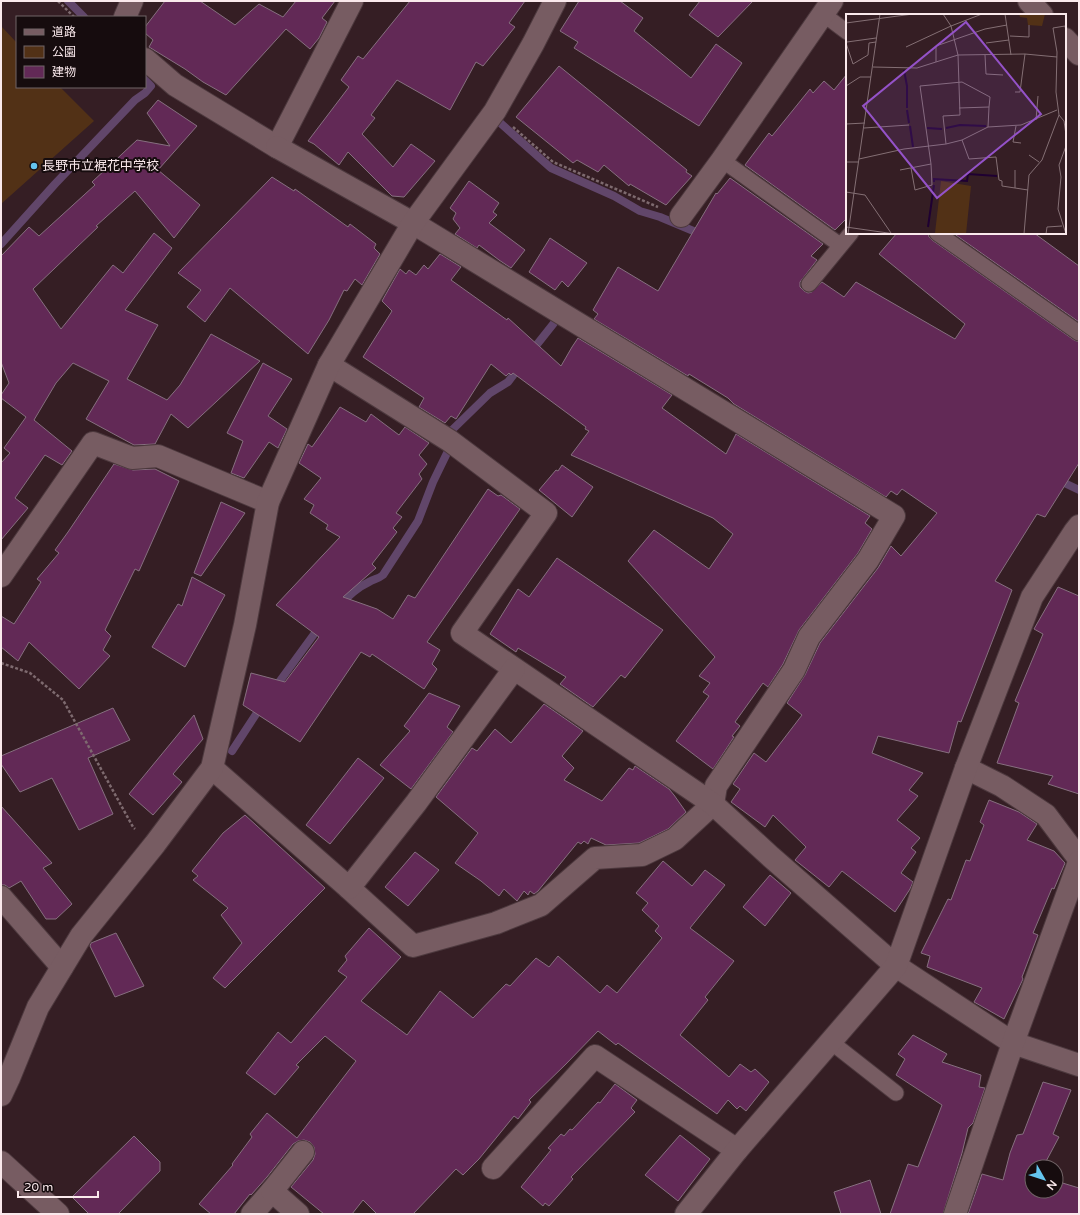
<svg xmlns="http://www.w3.org/2000/svg" width="1080" height="1215" font-family="'Varela Round','Noto Sans JP',sans-serif">
<style>
.green{fill:#523116}
.lines{fill:none;stroke-linecap:round;stroke-linejoin:round}
.stream{stroke:#61466a;stroke-width:8}
.building{fill:#622956;stroke:#866f7f}
.service-casing{stroke:#4d393e;stroke-width:17}
.minor-casing{stroke:#4d393e;stroke-width:24}
.tertiary-casing{stroke:#4d393e;stroke-width:24}
.path{stroke:#7e6a6f;stroke-width:2.5;stroke-dasharray:3 2;stroke-linecap:butt}
.service{stroke:#775c62;stroke-width:15}
.minor{stroke:#775c62;stroke-width:22}
.tertiary{stroke:#775c62;stroke-width:22}
.poi-dot{fill:#64c5ee;stroke:#160c0e;stroke-width:1.5}
.labels{text-anchor:middle;dominant-baseline:central;stroke-width:4;stroke-linejoin:round;paint-order:stroke}
.poi-label{font-size:13px;fill:#fae9ec;stroke:#160c0e;text-anchor:start}
.inset-river{fill:none;stroke:#1f0032;stroke-width:2}
.inset-road{fill:none;stroke:#846f74;stroke-width:1}
.view{fill:#9452c8;fill-opacity:0.15;stroke:#9452c8;stroke-width:2}
.inset-edge{fill:none;stroke:#fae9ec;stroke-width:2}
</style>
<rect width="100%" height="100%" fill="#351e24"/>
<path class="green" d="M1,26L17,43V87H60L94,121L1,204Z"/>
<g class="lines">
<g class="stream">
<path d="M68,1L84,17"/>
<path d="M497,120L551,168L614,196L640,211L660,217L703,235"/>
<path d="M1,244L55,184L135,100L145,93L151,86L145,80"/>
<path d="M531,352L554,323"/>
<path d="M452,430L490,393L508,382L520,366"/>
<path d="M1056,479L1079,490"/>
<path d="M339,606C347,597 358,587 369,582C374,579 378,579 383,575L418,521L433,482L448,451"/>
<path d="M274,689L320,626"/>
<path d="M232,751L262,705"/>
</g>
</g>
<g class="building">
<path d="M165,1H200L235,25L259,4L283,17L296,1H335L322,18L327,22L319,38L310,49L286,29L226,95L203,82L185,69L149,47L153,40L145,33V27Z"/>
<path d="M410,1H525L509,23L515,27L483,66L476,62L450,110L397,80L371,115L375,118L362,134L393,167L411,144L435,161L404,197L392,196L348,152L339,165L314,144L308,141L349,87L341,80L358,56L363,59Z"/>
<path d="M579,1H620L643,18L634,31L691,78L716,44L742,63L699,126L574,48L578,42L560,31Z"/>
<path d="M700,1H753L718,37L689,15Z"/>
<path d="M559,66L687,170L686,172L692,176L666,205L630,184L629,186L604,165L598,172L577,160L573,163L516,117Z"/>
<path d="M847,74V218L835,230L745,165L769,133L772,136L810,89L813,93L824,81L834,90Z"/>
<path d="M158,100L197,126L158,170L200,205L174,238L135,191L96,226L98,227L33,289L61,329L113,265L123,273L154,233L172,248L125,310L158,325L127,379L167,400L180,385L211,334L260,361L188,428L171,414L155,444L134,445L86,419L109,381L73,363L56,383L34,420L72,451L62,465L45,455L15,498L28,508L1,540V463L10,453L4,448L26,417L1,398V395L9,383L1,362V256L29,227L39,236L95,185L92,182L137,140L170,146L147,113Z"/>
<path d="M272,177L294,191L295,189L348,227L350,224L376,244L374,248L380,254L362,285L355,279L347,291L344,290L329,320L308,354L230,288L205,322L187,307L201,290L178,273Z"/>
<path d="M730,178L823,244L811,256L817,260L800,282V287L804,291L808,293L812,292L822,282L844,297L856,282L955,339L965,324L879,254L897,233H928L929,237L932,240L1074,340L1079,342V463L1045,517L1037,514L995,581L1012,590L961,722L958,721L949,753L878,736L872,753L923,773L909,790L918,796L897,820L920,838L911,848L916,852L901,873L913,882L910,889L895,912L842,871L829,887L795,860L806,847L773,815L765,827L731,802L740,789L733,784L754,753L766,762L802,715L787,703L805,675L820,643L878,568L891,546L901,556L937,513L902,489L897,495L891,491L886,497L734,404L728,398L689,374L688,376L594,319L598,314L593,310L618,267L658,291L716,193L717,194Z"/>
<path d="M469,181L499,203L493,212L497,215L489,223L525,250L511,268L499,260L479,245L477,248L455,234L460,228L453,219L456,213L450,208Z"/>
<path d="M953,233H1034L1079,266V322Z"/>
<path d="M550,238L587,263L568,287L562,281L555,290L529,272Z"/>
<path d="M440,254L461,267L451,280L507,320L508,318L561,366L572,347L578,338L672,395L662,408L726,454L736,434L870,516L865,523L872,529L858,553L799,630L783,664L768,687L763,683L735,722L740,726L732,736L734,737L713,769L676,741L709,696L703,692L710,683L699,676L715,657L628,561L654,530L709,569L733,534L713,518L571,455L589,431L585,429L586,427L513,373L511,375L509,373L506,376L491,364L456,419L451,416L445,423L419,407L424,398L363,357L392,311L382,301L400,269L406,274L409,270L416,275L424,265L428,269Z"/>
<path d="M263,363L292,379L268,416L287,429L278,448L269,442L244,478L231,473L243,441L227,433Z"/>
<path d="M340,407L366,422L371,414L399,435L405,427L429,443L419,455L427,464L419,474L422,479L396,513L402,517L393,528L397,532L372,564L376,568L343,597L377,609L393,619L408,595L415,598L488,489L498,496L501,495L520,509L427,642L440,650L432,664L437,669L424,689L372,654L370,657L361,652L300,742L243,705L251,673L285,682L319,637L276,605L340,537L326,529L328,525L310,513L314,505L304,499L321,478L299,463L308,444L312,447Z"/>
<path d="M114,464L133,470L155,469L179,481L139,571L135,569L105,630L111,636L103,650L110,656L79,689L29,642L18,661L1,647V616L14,624L41,582L37,579L59,553L55,550L68,532Z"/>
<path d="M562,465L593,487L572,517L539,490L556,470L558,471Z"/>
<path d="M221,502L245,513L201,576L194,573Z"/>
<path d="M557,558L663,630L625,678L621,675L593,707L560,684L566,677L518,648L516,652L490,634L518,589L529,597Z"/>
<path d="M192,577L225,595L185,667L152,647L178,604L182,606Z"/>
<path d="M1058,587L1079,596V794L1048,784L1053,776L997,763L1019,703L1015,701L1043,634L1034,629Z"/>
<path d="M429,693L460,706L447,727L453,732L411,789L380,765L410,731L404,726Z"/>
<path d="M544,704L583,731L562,756L574,768L564,780L602,801L629,768L633,770L635,766L669,789L674,795L686,812L668,829L639,843L606,845L591,838L588,844L584,841L581,844L578,842L538,891L534,894L530,891L528,895L524,891L517,901L504,889L499,896L481,881L455,863L478,833L436,797L472,748L477,751L495,729L511,743Z"/>
<path d="M113,708L130,740L88,758L113,814L79,830L52,778L20,792L1,764V756Z"/>
<path d="M194,715L203,739L173,774L182,782L153,815L129,794Z"/>
<path d="M358,758L384,778L330,844L306,825Z"/>
<path d="M989,800L1019,812L1037,824L1027,840L1054,851L1065,863L1054,889L1052,888L1033,933L1038,935L1022,977L1023,979L1004,1019L974,1002L982,988L927,967L930,956L921,953L948,899L951,900L966,860L970,861L984,825L980,822Z"/>
<path d="M1,806L52,863L43,868L72,904L56,919H46L21,881L9,888L5,885H1Z"/>
<path d="M245,815L325,888L225,988L213,978L242,943L221,915L228,908L193,880L198,876L192,871L223,833Z"/>
<path d="M415,852L439,870L408,906L385,887Z"/>
<path d="M663,861L692,886L705,870L725,885L690,928L734,961L705,997L708,1000L680,1035L729,1077L740,1064L751,1072L755,1069L769,1082L746,1111L740,1106L737,1109L728,1100L717,1114L618,1043L616,1045L598,1031L566,1064L529,1100L531,1102L518,1119L514,1116L479,1159L463,1175L456,1169L413,1214H377L363,1200L352,1214H324L291,1187L313,1160L315,1154L314,1147L310,1142L304,1140L298,1141L293,1144L267,1177L251,1195L250,1194L234,1214H211L199,1204L233,1165L232,1164L252,1137L250,1134L267,1113L297,1138L356,1061L325,1036L296,1065L299,1067L275,1095L246,1073L278,1032L291,1043L347,977L338,971L347,960L345,956L369,928L401,957L361,1001L407,1035L440,991L473,1018L506,984L510,986L536,958L549,967L558,956L600,993L607,985L617,993L662,938L655,931L659,926L642,910L648,903L636,893Z"/>
<path d="M770,875L791,893L765,926L743,907Z"/>
<path d="M116,933L144,986L115,997L90,946L91,943Z"/>
<path d="M913,1035L947,1054L942,1062L981,1075L979,1087L985,1088L973,1123L968,1128L962,1153L943,1214H890L908,1164L918,1167L942,1105L896,1075L905,1059L898,1054Z"/>
<path d="M1043,1082L1071,1090L1053,1134L1059,1137L1043,1167H1032V1191H1056V1181L1079,1188V1214H968L982,1174L1003,1180L1010,1153L1017,1135L1023,1134Z"/>
<path d="M615,1084L637,1100L631,1108L635,1112L571,1177L573,1179L549,1206L545,1203L543,1206L521,1187L551,1150L548,1148L561,1134L564,1136L570,1129L572,1130L598,1102L600,1103Z"/>
<path d="M680,1135L710,1159L678,1201L645,1175Z"/>
<path d="M134,1136L160,1162V1171L118,1214H89L72,1197Z"/>
<path d="M870,1180L881,1214H841L834,1192Z"/>
</g>
<g class="lines">
<defs>
<g id="service">
<path d="M823,14L847,32"/>
<path d="M722,160L840,245"/>
<path d="M937,233L1079,333"/>
<path d="M809,284L851,233"/>
<path d="M831,1042L896,1093"/>
</g>
<g id="minor">
<path d="M125,17L132,1"/>
<path d="M145,59L175,85L277,147L352,1"/>
<path d="M277,147L413,223L894,516L868,560L809,637L794,670L716,786L713,804L675,839L642,855L595,858L541,905L496,923L413,946L349,888"/>
<path d="M681,216L722,160L832,1"/>
<path d="M329,365L450,441L546,513L462,633L713,804L771,857L896,966L1013,1043L1079,1065"/>
<path d="M1,576L93,443L132,458L158,456L268,502"/>
<path d="M212,768L349,888L416,803L514,669"/>
<path d="M966,768L1002,786L1046,815L1079,859"/>
<path d="M1,897L62,967"/>
<path d="M1,1095L9,1078L38,1007L81,936L155,844L212,768L245,625L268,502L329,365L413,223L495,111L533,44L555,1"/>
<path d="M1,1162L58,1214"/>
<path d="M493,1168L595,1056L737,1150"/>
<path d="M252,1214L272,1191"/>
<path d="M298,1214L272,1191L303,1152"/>
<path d="M686,1214L737,1150L896,966L966,768L1032,597L1075,531L1079,526"/>
<path d="M955,1214L1013,1043L1079,862"/>
</g>
<g id="tertiary">
<path d="M1029,1L1042,15"/>
<path d="M1065,39L1079,54"/>
</g>
</defs>
<use href="#service" class="service-casing"/>
<use href="#minor" class="minor-casing"/>
<use href="#tertiary" class="tertiary-casing"/>
<g class="path">
<path d="M58,1L74,17"/>
<path d="M513,127L553,162L658,207"/>
<path d="M1,663L30,673L63,700L133,827L135,829"/>
</g>
<use href="#service" class="service"/>
<use href="#minor" class="minor"/>
<use href="#tertiary" class="tertiary"/>
</g>
<circle class="poi-dot" cx="34" cy="166" r="4"/>
<g class="labels">
<g class="poi-label">
<text x="42" y="166">長野市立裾花中学校</text>
</g>
</g>
<g transform="translate(846 14)">
<rect width="220" height="220" fill="#351e24"/>
<path d="M173,0H199L196,12L182,11L181,4L174,3ZM95,167L125,172L120,220L89,219Z" fill="#523116"/>
<path class="inset-river" d="M58,56L61,72V94M61,96L63,109M64,112L67,133M81,114L96,115M100,114L114,111L140,112M88,168V165L121,167L122,160L151,162M82,213L88,171"/>
<path class="inset-road" d="M159,0L165,41M0,9L67,0M164,22L183,23V11M1,28L30,24M0,29L7,50L22,41L23,29L30,28M140,29L163,26M60,33L105,12L97,0M139,41L140,60L157,61M90,48V32L139,15L161,11M27,53L71,54L112,41L179,40L211,43M0,72L14,63H25M169,78H174L179,40M113,94L143,93L142,113M213,101L218,107L220,121M190,106L192,82M0,110L19,109M170,112L167,128L175,129M18,114L63,111M116,126L123,145L150,143L153,166L156,167V172L182,176M100,130L97,102L114,101L112,41L105,12L136,0M183,141L193,148M13,145L58,135L100,130L116,126L142,113L175,111L211,96M0,148H13M85,150L74,72L116,68L144,83L143,93M54,156L85,150L86,171L69,176L65,154M169,156V174M0,178L19,181L45,219M0,213L49,220M2,220L34,0M178,220L183,161L196,146L213,101L210,78L211,38L207,14L219,12L220,17M200,220L201,213L216,212M220,220L212,195L215,163L213,151L220,132"/>
<path class="view" d="M120,8L195,100L91,184L17,92Z"/>
<rect width="220" height="220" class="inset-edge"/>
</g>
<rect width="1080" height="1215" fill="none" stroke="#fae9ec" stroke-width="4"/>
<rect x="16" y="16" width="130" height="72" fill="#160c0e" stroke="#716467"/>
<rect x="24" y="29" width="20" height="6" fill="#775c62" stroke="#716467"/>
<text x="52" y="36" font-size="12" fill="#fae9ec">道路</text>
<rect x="24" y="46" width="20" height="12" fill="#523116" stroke="#716467"/>
<text x="52" y="56" font-size="12" fill="#fae9ec">公園</text>
<rect x="24" y="66" width="20" height="12" fill="#622956" stroke="#716467"/>
<text x="52" y="76" font-size="12" fill="#fae9ec">建物</text>
<g transform="translate(1044 1179) rotate(129)"><circle r="19" fill="#160c0e" stroke="#716467"/>
<path d="M0-3L7 15L0 10L-7 15Z" fill="#64c5ee"/>
<text y="-6" font-size="11" font-weight="bold" text-anchor="middle" fill="#fae9ec">N</text>
</g>
<path d="M18 1191v6h80v-6" fill="none" stroke="#fae9ec" stroke-width="2"/>
<text x="24" y="1191" font-size="12" fill="#fae9ec" stroke="#160c0e" stroke-width="3" paint-order="stroke">20 m</text>
</svg>
